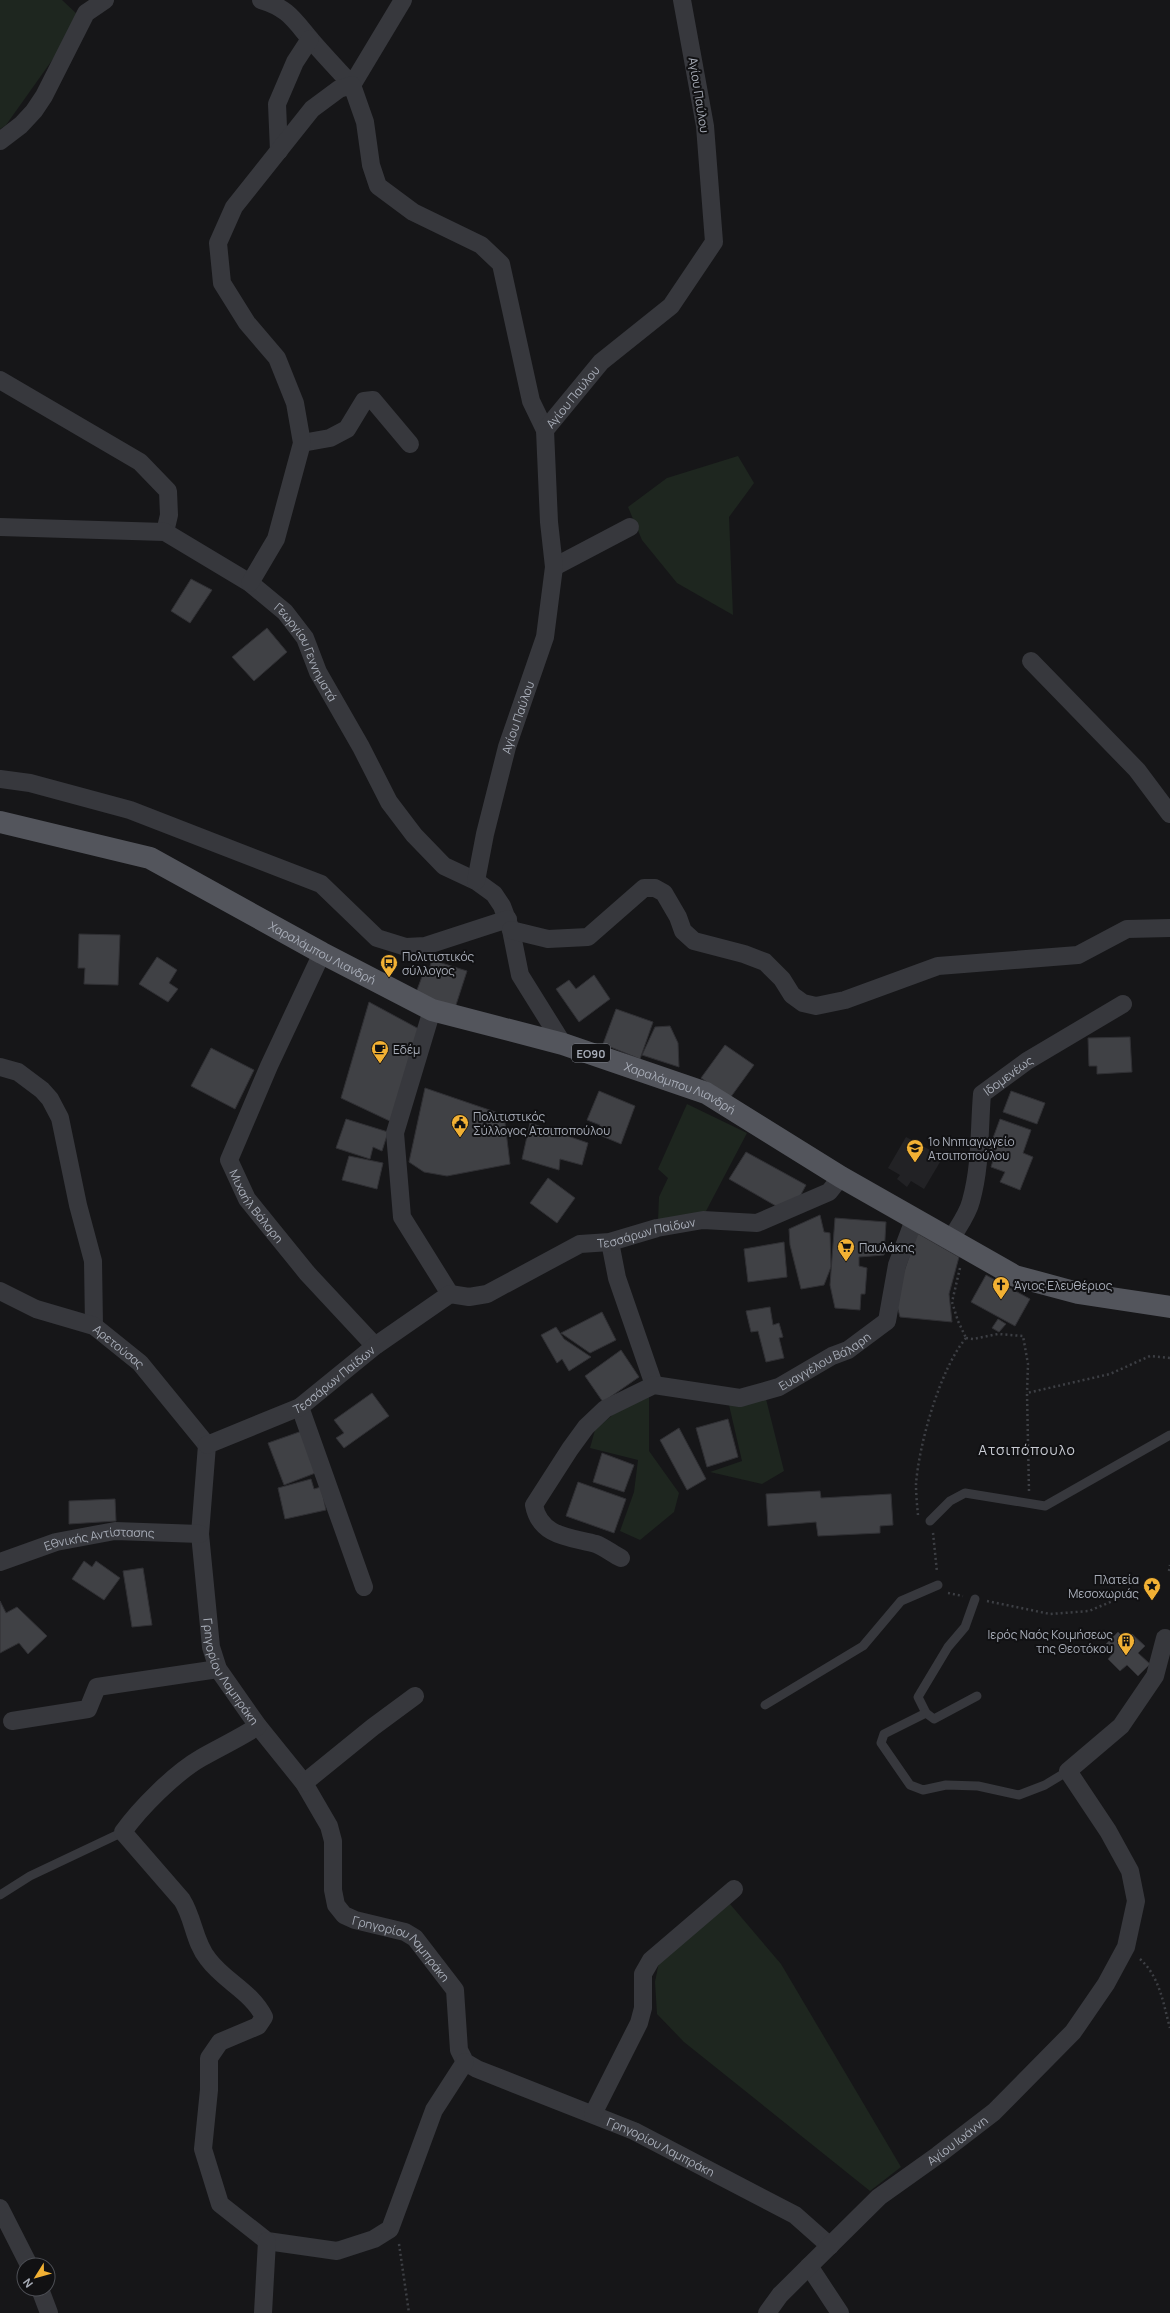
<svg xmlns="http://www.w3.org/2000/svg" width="1170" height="2313" font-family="Manrope,sans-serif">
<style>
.built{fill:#222225}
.green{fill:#1e261f}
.building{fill:#404145;stroke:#303034}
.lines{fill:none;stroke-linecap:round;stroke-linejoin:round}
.path{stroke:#3d3f44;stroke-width:2.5;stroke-dasharray:2 3;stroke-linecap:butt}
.lane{stroke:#37383d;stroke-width:9}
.street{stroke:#37383d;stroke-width:18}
.primary{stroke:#53555c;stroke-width:22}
.labels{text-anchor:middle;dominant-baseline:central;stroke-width:4;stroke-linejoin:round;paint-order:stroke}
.shield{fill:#111113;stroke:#7b7e86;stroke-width:1}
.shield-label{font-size:11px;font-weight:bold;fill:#a8adb8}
.street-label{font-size:12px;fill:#a8adb8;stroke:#111113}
.poi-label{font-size:12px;fill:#a8adb8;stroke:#111113;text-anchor:start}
.quarter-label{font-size:14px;letter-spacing:1px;fill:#c9ccd4;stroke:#111113}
</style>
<rect width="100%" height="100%" fill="#161618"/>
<path class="built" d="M906,1137L943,1157L924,1189L911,1181L907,1187L897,1179L900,1175L888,1168Z"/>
<g class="green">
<path d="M0,0H62L79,16L65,42L6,125L0,129Z"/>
<path d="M738,456L754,483L729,517L733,615L677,583L642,540L628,507L667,478Z"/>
<path d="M687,1104L747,1133L706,1211L658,1221L659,1197L668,1178L658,1169Z"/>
<path d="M649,1397V1451L679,1493L674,1512L640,1540L620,1531L634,1492L638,1460L590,1448L595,1430L616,1412Z"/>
<path d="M766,1399L784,1471L762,1484L710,1472L742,1461L729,1405Z"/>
<path d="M730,1904L781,1964L901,2167L870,2191L684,2042L657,2014L655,1982L659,1962Z"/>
</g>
<g class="building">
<path d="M191,579L212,590L190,623L171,611Z"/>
<path d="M267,628L287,652L254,681L232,657Z"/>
<path d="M79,934L120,935L118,985L84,984L85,968H78Z"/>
<path d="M157,957L177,970L169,983L178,989L168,1002L139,984Z"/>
<path d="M432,960L467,971L454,1011L414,998L423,974L427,976Z"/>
<path d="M594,975L610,999L579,1022L556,989L569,980L576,989Z"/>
<path d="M369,1002L419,1029L394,1123L341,1098Z"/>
<path d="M616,1009L653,1022L640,1059L603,1044Z"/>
<path d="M670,1026L678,1043L679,1067L642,1055L655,1027Z"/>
<path d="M1130,1037L1132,1072L1097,1074V1066H1089L1088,1038Z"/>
<path d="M725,1045L754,1065L730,1098L701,1078Z"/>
<path d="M211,1048L254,1070L235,1109L191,1086Z"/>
<path d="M425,1088L504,1115L510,1164L447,1176L424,1172L409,1162Z"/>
<path d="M599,1091L635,1106L621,1144L597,1134L600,1125L587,1120Z"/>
<path d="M1011,1091L1045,1103L1037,1124L1003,1112Z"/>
<path d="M346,1119L388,1132L382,1151L373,1147L370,1159L336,1148Z"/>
<path d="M1000,1119L1031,1130L1023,1153L1033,1157L1020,1190L1000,1182L1005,1172L991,1167L996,1151L989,1149Z"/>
<path d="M530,1123L588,1143L582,1165L560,1159L559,1170L522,1159Z"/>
<path d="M746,1152L806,1185L797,1202L776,1206L729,1179Z"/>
<path d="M349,1156L383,1163L377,1189L342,1180Z"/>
<path d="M548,1178L575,1198L557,1223L530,1203Z"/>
<path d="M820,1215L824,1232L830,1233L831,1267L824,1285L801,1289L790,1245L789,1229Z"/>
<path d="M835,1218L886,1222L884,1255L859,1257V1266L867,1268L865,1294H861L860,1310L835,1308L830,1285Z"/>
<path d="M917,1233L959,1257L949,1294L952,1322L900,1317L895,1298Z"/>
<path d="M784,1242L787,1277L748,1282L744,1249Z"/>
<path d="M986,1275L1030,1299L1015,1326L971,1302Z"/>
<path d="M770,1307L773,1325L779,1323L783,1337L779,1338L784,1358L766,1362L758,1331L751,1332L746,1311Z"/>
<path d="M602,1312L616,1340L590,1353L561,1333Z"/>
<path d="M998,1319L1006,1324L999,1332L992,1328Z"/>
<path d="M556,1327L564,1339L591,1357L569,1371L562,1359L557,1363L541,1335Z"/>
<path d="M621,1350L639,1377L603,1402L585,1376Z"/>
<path d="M372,1393L389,1416L344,1448L336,1438L344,1433L334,1420Z"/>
<path d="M728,1419L738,1457L707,1467L696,1428Z"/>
<path d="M679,1428L706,1479L687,1490L660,1440Z"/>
<path d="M302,1431L318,1472L284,1485L268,1443Z"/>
<path d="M602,1453L634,1465L624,1492L593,1482Z"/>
<path d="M311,1479L314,1489L321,1487L326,1510L285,1519L278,1488Z"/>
<path d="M578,1482L626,1499L614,1533L566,1516Z"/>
<path d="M820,1491L821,1498L891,1494L893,1525L880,1526V1533L818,1536L816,1522L768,1526L766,1494Z"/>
<path d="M115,1499L116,1521L69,1524V1501Z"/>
<path d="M84,1561L92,1567L96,1561L120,1578L104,1600L72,1579Z"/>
<path d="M143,1568L152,1625L132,1627L123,1571Z"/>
<path d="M0,1601L6,1613L17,1607L47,1636L28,1654L19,1643L0,1653Z"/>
<path d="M1118,1632L1126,1640L1132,1634L1145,1646L1138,1653L1150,1664L1138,1676L1127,1665L1120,1671L1108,1659L1114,1652L1106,1644Z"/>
</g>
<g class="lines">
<g class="path">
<path d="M960,1268L952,1302L958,1321L966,1338"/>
<path d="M966,1338L973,1339L998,1334L1023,1336L1028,1364L1027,1393"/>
<path d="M1029,1491L1027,1393L1110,1374L1150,1356L1170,1358"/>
<path d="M918,1515C917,1505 916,1494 916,1484C919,1444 940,1369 966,1338"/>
<path d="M933,1533L937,1572"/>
<path d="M1169,1571L1170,1565"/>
<path d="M948,1593L963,1596"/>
<path d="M987,1601L1050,1614L1089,1611L1134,1592"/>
<path d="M1140,1959C1160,1977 1163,2003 1170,2028"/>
<path d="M399,2244L409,2313"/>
</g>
<g class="lane">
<path d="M930,1521L950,1501L965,1493L1045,1506L1170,1435"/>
<path d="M975,1599L965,1627L948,1647L918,1697L926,1713L934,1719L977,1696"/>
<path d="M765,1705L863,1646L901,1601L938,1585"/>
<path d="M926,1713L884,1734L881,1743L910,1785L923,1790L946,1785L978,1786L1019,1795L1045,1785L1068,1771"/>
<path d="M0,1895L30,1876L123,1832"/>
</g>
<g class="street">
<path d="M261,0C288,8 294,20 311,40C324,55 338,70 352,85L403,0"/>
<path d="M0,141L21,125L34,111L44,96L86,13L105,0"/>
<path d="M279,151L277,104L295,62L310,39"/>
<path d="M0,380L140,462L168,491L169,515L165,532"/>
<path d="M302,443L330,438L347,429L364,401L373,400L410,444"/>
<path id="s1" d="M0,527L165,532L250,583L285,612L305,638L318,672L361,747L389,802L414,835L444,866L476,881L494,894L502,906L511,930L520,975L563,1044"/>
<path d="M554,567L630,527"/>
<path d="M250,583L276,539L302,443L295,403L277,358L247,323L222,283L218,243L234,207L312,109L339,89L352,85L365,122L371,165L378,186L413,212L481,245L501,264L531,401L545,430"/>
<path d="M1031,661L1137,770L1170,814"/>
<path d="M0,779L30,783L130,810L321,884L377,938L406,947L425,946L508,919"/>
<path id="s2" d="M476,881L485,834L507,747L545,637L554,567L549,522L545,430L601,362L671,306L714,242L705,126L682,0"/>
<path d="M511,930L548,939L588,937L644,888H655L664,893L678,917L683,931L694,941L744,954L765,962L782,979L792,995L803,1003L816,1006L845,1000L938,966L1078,955L1127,929L1170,928"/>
<path id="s3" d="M322,953L269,1066L229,1160L247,1199L307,1273L375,1346"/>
<path d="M432,1010L395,1133L402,1217L450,1294"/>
<path d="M0,1067L18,1072L42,1090L50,1099L60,1118L78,1205L93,1261L94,1326"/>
<path id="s4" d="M951,1239C958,1227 968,1214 971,1201C981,1165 979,1130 982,1094L1027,1061L1123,1004"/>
<path d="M610,1242L617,1278L654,1385"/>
<path id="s5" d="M0,1291L36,1309L94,1326L140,1363L207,1445"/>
<path d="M300,1407L364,1587"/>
<path id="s6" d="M207,1445L200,1534L211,1647L218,1669L258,1726L304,1783L329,1826L333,1841V1890L336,1905L344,1915L355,1920L405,1932L415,1938L455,1990L459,2050L465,2062L477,2069L634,2131L795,2215L830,2246"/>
<path id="s7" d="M207,1445L300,1407L375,1346L450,1294L469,1297L487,1294L580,1244L610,1242L657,1228L703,1220L757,1223L829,1192L841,1177"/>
<path id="s8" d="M621,1558C613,1554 604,1547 596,1544C570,1537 540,1537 534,1505L570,1449L586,1427L605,1409L654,1385L740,1398L779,1387L832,1356L848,1350L887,1321L897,1265L914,1220"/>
<path id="s9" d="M0,1562L56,1542L115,1531L200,1534"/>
<path d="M12,1721L88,1709L97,1687L218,1669"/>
<path d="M258,1726C240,1738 220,1747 201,1758C175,1773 140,1808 123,1832L182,1900C194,1919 194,1942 208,1959C224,1981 252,1992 264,2017L258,2026L220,2042L209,2058V2090L203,2149L220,2204L267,2241L337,2251L374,2239L390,2229L434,2110L465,2062"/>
<path d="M304,1783L373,1727L415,1696"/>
<path d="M593,2114L639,2023L643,2008V1974L651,1960L734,1889"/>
<path d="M0,2208L29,2265"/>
<path d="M809,2266L840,2313"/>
<path d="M40,2289L49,2313"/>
<path d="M263,2313L267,2241"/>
<path id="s10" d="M767,2313L780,2295L879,2197L938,2155L994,2112L1073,2032L1106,1984L1126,1947L1136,1901L1130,1871L1108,1831L1068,1771L1121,1726L1155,1676L1165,1638"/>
</g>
<path class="primary" id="s11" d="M0,822L150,858L322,953L432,1010L563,1044L706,1093L841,1177L1015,1276L1078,1293L1170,1307"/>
</g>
<defs>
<symbol id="bus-pin" viewBox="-11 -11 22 30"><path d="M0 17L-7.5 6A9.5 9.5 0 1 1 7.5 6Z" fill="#f2b134" stroke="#111113"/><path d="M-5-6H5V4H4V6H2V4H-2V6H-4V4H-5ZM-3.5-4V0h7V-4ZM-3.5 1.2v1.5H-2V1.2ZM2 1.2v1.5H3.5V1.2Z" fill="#111"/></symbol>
<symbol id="cafe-pin" viewBox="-11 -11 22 30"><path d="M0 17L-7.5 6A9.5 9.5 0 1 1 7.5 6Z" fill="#f2b134" stroke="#111113"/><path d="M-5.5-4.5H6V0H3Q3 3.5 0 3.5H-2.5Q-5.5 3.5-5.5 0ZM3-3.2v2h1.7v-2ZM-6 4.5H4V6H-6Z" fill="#111"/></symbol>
<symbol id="civic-pin" viewBox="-11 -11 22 30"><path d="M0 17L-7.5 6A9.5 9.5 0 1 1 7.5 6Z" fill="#f2b134" stroke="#111113"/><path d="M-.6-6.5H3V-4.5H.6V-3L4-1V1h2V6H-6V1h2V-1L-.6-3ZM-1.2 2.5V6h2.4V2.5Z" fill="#111"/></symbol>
<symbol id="school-pin" viewBox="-11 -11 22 30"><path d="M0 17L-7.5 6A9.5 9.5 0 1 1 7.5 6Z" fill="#f2b134" stroke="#111113"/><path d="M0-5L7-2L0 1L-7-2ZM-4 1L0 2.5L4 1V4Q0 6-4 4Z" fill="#111"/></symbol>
<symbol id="supermarket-pin" viewBox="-11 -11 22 30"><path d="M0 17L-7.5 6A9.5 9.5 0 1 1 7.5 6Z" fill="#f2b134" stroke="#111113"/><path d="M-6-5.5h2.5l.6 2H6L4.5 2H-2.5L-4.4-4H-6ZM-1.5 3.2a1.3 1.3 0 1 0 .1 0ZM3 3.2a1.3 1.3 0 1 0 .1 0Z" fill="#111"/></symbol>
<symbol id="church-pin" viewBox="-11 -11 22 30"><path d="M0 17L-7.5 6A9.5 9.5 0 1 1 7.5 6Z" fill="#f2b134" stroke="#111113"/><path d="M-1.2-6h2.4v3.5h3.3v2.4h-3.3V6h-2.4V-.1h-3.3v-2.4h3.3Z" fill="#111"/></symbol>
<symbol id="sight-pin" viewBox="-11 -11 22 30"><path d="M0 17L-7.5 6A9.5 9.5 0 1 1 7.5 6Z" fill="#f2b134" stroke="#111113"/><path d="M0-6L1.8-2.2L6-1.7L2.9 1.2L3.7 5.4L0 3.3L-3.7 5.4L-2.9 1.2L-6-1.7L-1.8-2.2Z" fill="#111"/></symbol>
<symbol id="building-pin" viewBox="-11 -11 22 30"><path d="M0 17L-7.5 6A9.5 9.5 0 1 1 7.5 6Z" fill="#f2b134" stroke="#111113"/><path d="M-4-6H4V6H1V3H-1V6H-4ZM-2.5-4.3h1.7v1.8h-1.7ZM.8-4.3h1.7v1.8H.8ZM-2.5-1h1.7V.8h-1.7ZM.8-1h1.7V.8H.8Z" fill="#111"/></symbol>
</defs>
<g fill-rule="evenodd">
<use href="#bus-pin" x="379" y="953" width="20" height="27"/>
<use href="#cafe-pin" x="370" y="1039" width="20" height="27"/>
<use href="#civic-pin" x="450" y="1113" width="20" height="27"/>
<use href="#school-pin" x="905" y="1138" width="20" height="27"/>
<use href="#supermarket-pin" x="836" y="1237" width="20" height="27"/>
<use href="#church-pin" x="991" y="1275" width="20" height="27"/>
<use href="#sight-pin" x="1142" y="1576" width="20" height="27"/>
<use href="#building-pin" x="1116" y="1631" width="20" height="27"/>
</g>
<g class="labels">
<rect class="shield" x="572" y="1044" width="38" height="18" rx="3"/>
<g class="shield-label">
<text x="591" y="1053">ΕΟ90</text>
</g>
<g class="street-label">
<text transform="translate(699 95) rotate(81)">Αγίου Παύλου</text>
<text stroke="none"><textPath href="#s2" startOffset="505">Αγίου Παύλου</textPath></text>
<text stroke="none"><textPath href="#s1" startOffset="355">Γεωργίου Γεννηματά</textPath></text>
<text stroke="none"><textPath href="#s2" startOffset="169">Αγίου Παύλου</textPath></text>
<text stroke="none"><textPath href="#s11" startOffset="351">Χαραλάμπου Λιανδρή</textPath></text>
<text stroke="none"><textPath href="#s4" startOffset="183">Ιδομενέως</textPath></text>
<text stroke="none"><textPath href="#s11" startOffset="735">Χαραλάμπου Λιανδρή</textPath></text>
<text stroke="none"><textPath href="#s3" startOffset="281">Μιχαήλ Βάλαρη</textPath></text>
<text stroke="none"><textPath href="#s7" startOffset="499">Τεσσάρων Παίδων</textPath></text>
<text stroke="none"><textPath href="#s5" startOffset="133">Αρετούσας</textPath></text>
<text stroke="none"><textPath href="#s8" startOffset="462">Ευαγγέλου Βάλαρη</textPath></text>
<text stroke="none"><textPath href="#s7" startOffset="144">Τεσσάρων Παίδων</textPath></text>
<text stroke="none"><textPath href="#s9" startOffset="103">Εθνικής Αντίστασης</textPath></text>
<text stroke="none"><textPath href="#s6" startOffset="233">Γρηγορίου Λαμπράκη</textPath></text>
<text stroke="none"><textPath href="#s6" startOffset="580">Γρηγορίου Λαμπράκη</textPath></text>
<text stroke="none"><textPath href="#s10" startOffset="258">Αγίου Ιωάννη</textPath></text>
<text stroke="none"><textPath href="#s6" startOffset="939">Γρηγορίου Λαμπράκη</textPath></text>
</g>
<g class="poi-label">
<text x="402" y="956">Πολιτιστικός<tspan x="402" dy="14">σύλλογος</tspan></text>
<text x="393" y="1049">Εδέμ</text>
<text x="473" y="1116">Πολιτιστικός<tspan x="473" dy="14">Σύλλογος Ατσιποπούλου</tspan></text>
<text x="928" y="1141">1ο Νηπιαγωγείο<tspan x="928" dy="14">Ατσιποπούλου</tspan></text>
<text x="859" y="1247">Παυλάκης</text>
<text x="1014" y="1285">Άγιος Ελευθέριος</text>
<text x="1139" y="1579" text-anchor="end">Πλατεία<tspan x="1139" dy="14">Μεσοχωριάς</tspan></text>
<text x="1113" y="1634" text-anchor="end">Ιερός Ναός Κοιμήσεως<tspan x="1113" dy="14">της Θεοτόκου</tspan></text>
</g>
<g class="quarter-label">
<text x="1027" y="1449">Ατσιπόπουλο</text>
</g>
</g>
<g transform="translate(36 2277) rotate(233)"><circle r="19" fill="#111113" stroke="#4d4f55"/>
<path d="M0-3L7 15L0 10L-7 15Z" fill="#f2b134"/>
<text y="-6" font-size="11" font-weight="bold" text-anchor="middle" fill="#a8adb8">N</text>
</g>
</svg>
